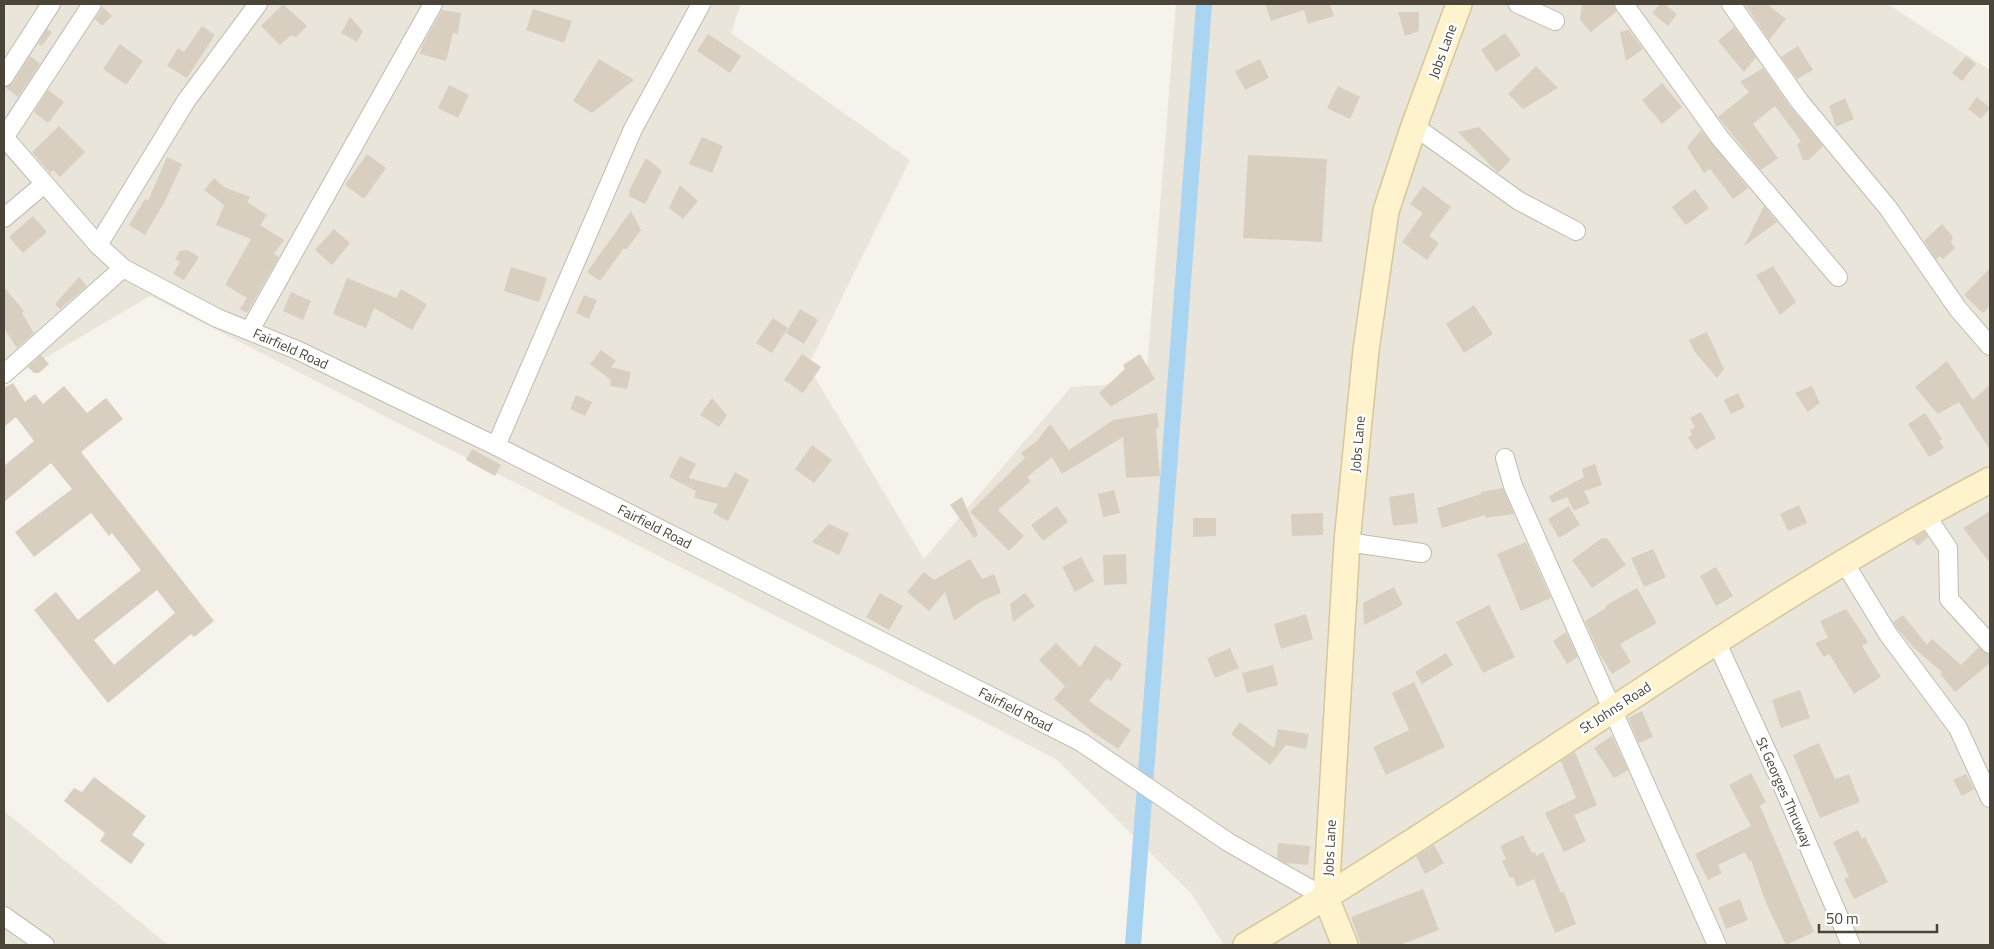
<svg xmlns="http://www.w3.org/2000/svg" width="1994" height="949" font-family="'Titillium Web',sans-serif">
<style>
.residential{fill:#eae5da}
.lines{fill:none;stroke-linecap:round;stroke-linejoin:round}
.canal{stroke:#a9d4f2;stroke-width:16}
.building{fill:#d8cfc1;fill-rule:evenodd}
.street-casing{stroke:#c2bbae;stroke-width:20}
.secondary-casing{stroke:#d6c79b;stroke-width:28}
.street{stroke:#fff;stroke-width:18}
.secondary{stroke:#fff3cd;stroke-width:25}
.labels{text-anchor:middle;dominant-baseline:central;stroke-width:5;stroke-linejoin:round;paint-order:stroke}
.street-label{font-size:14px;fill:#4b4439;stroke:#fff}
</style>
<rect width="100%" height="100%" fill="#f6f3ec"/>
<g class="residential">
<path d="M4,4H741L731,33L910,160L808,366L924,559L1071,387L1146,382L1176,4H1887L1990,70V945H1224L1191,893L1056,759L150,296L4,382Z"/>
<path d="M4,811L168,945H4Z"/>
</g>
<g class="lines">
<path class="canal" d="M1133,945L1204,4"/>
</g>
<g class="building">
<path d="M283,4L307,26L296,37L291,35L280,45L261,26Z"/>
<path d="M1265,4H1330L1334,16L1308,24L1304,10L1271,21Z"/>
<path d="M1582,4H1614L1616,12L1591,32L1580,20Z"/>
<path d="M1660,4H1665L1677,14L1668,26L1652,13Z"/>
<path d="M1745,4H1767L1786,19L1769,40Z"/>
<path d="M103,7L112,16L102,26L95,19Z"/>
<path d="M533,9L572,21L564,43L526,30Z"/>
<path d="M442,10L461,13L458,34L453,33L446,61L420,54L422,46Z"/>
<path d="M1398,12H1419V31L1405,36Z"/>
<path d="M350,17L363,31L357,42L341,33Z"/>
<path d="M202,26L215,35L187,78L167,66L178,48L184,52Z"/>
<path d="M1734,27L1756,57L1744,72L1718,41Z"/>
<path d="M47,29L52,32L42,46L38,44Z"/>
<path d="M1629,30L1643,49L1626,61L1620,32Z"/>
<path d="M1505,33L1521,55L1496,72L1481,50Z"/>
<path d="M708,34L741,56L730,73L697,51Z"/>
<path d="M120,44L143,61L126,85L103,69Z"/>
<path d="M1798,46L1813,70L1797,79L1781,57Z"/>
<path d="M30,56L40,64L18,97L5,87L13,83Z"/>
<path d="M1966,56L1976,64L1962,81L1952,73Z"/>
<path d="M599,59L634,80L592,113L573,101Z"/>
<path d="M1260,59L1269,78L1245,90L1235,71Z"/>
<path d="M1536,66L1558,88L1523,109L1508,94Z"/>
<path d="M1763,68L1792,109L1823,146L1809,160H1803L1797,145L1801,141L1775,106L1753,124L1778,158L1761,170L1718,117L1749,92L1740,82Z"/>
<path d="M1662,83L1682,107L1662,124L1642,100Z"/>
<path d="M449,85L469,95L458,118L438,108Z"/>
<path d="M1338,86L1360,97L1350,119L1327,108Z"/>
<path d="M48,90L64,102L48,123L34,112Z"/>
<path d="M1977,97L1990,108L1981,119L1968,109Z"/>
<path d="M1845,98L1854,119L1836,127L1829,106Z"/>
<path d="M59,126L85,152L60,177L53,170L50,173L32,152Z"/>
<path d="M1479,127L1511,160L1498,173L1458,132Z"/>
<path d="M1701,130L1748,188L1733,199L1710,169L1704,173L1687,147Z"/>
<path d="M702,137L723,146L712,173L689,164Z"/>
<path d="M367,154L386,168L364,199L345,185Z"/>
<path d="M1248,155L1327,159L1322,242L1243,238Z"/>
<path d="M167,157L182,164L164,203L145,235L129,225L145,199L148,201Z"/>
<path d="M646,158L662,171L645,204L629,196V191Z"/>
<path d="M214,178L224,187L250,197L247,202L267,215L260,225L284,240L274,254L279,257L247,313L240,309L247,298L225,285L251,239L216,225L224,205L204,190Z"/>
<path d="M680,185L698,201L683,219L669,208Z"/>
<path d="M1423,186L1451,207L1429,236L1439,243L1427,260L1402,242L1423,213L1410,204Z"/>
<path d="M1695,189L1709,208L1686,225L1672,207Z"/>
<path d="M1764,206L1777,222L1744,246Z"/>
<path d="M631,211L641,230L626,250L624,248L600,281L587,272Z"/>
<path d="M33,216L47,232L23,253L9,237Z"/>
<path d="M1942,224L1953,237L1951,243L1955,248L1943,259L1940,256L1936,259L1924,241Z"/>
<path d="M334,229L350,243L332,265L315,250Z"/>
<path d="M188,250L199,257L184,280L173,274L180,262L175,259L180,251Z"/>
<path d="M1773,266L1796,302L1780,315L1756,275Z"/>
<path d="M511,267L547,278L539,302L504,291Z"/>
<path d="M1990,268V306L1983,313L1964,295Z"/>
<path d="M79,277L87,286L60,309L55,304Z"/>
<path d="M347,278L396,298L401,289L427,304L412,330L374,308L366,328L333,314Z"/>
<path d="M4,287L24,311L22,313L34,333L17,348L4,328Z"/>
<path d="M291,292L311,301L303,320L283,311Z"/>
<path d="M584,295L597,300L589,319L576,313Z"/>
<path d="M1474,305L1493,334L1464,353L1446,324Z"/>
<path d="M800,309L818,320L804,344L786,333Z"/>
<path d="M773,318L788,328L772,353L756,343Z"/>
<path d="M1707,332L1724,369L1717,378L1694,351L1689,340Z"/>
<path d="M601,350L616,361L611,367L631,372L627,389L610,386L611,380L587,362L591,363Z"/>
<path d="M802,354L821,367L803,393L784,380Z"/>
<path d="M1140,354L1155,379L1111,407L1099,393L1125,369L1123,365Z"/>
<path d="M41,355L49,364L39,373H34L28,367Z"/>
<path d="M1947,361L1973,400L1990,385V450L1959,402L1938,414L1915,387Z"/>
<path d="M13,383L25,402L35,394L43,404L64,386L87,413L106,398L123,419L81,452L214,621L194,637L191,634L108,703L34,610L56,592L78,620L141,570L112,533L109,536L91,513L34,557L15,532L72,489L51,463L4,502V466L34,441L16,417L4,427V388ZM157,590L175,613L114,665L94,640Z"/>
<path d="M1812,386L1820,403L1808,412L1795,393Z"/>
<path d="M1738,393L1745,407L1731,414L1724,400Z"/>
<path d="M576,395L592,402L585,416L570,409Z"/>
<path d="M712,398L727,415L719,427L700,415Z"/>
<path d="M1701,412L1716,438L1696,450L1688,437L1692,435L1690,430L1695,427L1690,418Z"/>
<path d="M1157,413L1159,428L1156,429L1160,476L1126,478L1123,437L1062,474L1052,457L1027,477L1031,481L998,510L1024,536L1009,551L970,512L1025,458L1021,453L1037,441L1050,424L1069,450L1113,420Z"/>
<path d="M1925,413L1942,439L1939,441L1944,448L1929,457L1908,424Z"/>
<path d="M812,445L832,460L814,483L795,469Z"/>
<path d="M472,449L501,465L495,476L466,460Z"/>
<path d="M680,456L696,464L689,478L726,488L735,472L749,480L728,521L713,513L718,504L694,498L696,491L669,477Z"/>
<path d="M1595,464L1602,485L1584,491L1590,503L1574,511L1567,497L1552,503L1549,496L1584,477L1582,469Z"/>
<path d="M1503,488L1514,514L1485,518V515L1442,528L1437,508L1481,494V492Z"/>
<path d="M1114,490L1120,513L1103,517L1098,494Z"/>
<path d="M1414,493L1418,523L1393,526L1389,497Z"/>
<path d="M962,497L978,535L974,538L950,505Z"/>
<path d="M1799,505L1807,523L1788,531L1780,514Z"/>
<path d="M1057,506L1068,522L1043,541L1031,525Z"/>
<path d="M1569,506L1580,525L1559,538L1548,519Z"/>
<path d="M1990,511V563L1963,528Z"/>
<path d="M1323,513V535L1292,536L1291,514Z"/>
<path d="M1193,518H1216V536L1193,537Z"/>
<path d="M829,524L849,533L839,555L812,542Z"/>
<path d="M1925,532L1928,537L1918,546L1912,539Z"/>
<path d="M1602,538H1607L1626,565L1592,588L1572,560Z"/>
<path d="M1526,542L1551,598L1521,611L1497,554Z"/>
<path d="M1653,549L1666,577L1644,587L1631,558Z"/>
<path d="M1126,554L1127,584L1104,585L1103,555Z"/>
<path d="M1081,557L1094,581L1075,592L1062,567Z"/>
<path d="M970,559L982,579L994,574L1001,593L980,602L954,621L945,592L929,611L907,592L924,572L934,580Z"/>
<path d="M1716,567L1733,596L1716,606L1700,576Z"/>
<path d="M1394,587L1403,605L1364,625L1363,603Z"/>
<path d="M1637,588L1657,623L1620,644L1631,662L1612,674L1599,653L1585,621L1606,608L1605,606Z"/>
<path d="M880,593L903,606L889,630L866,617Z"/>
<path d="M1025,593L1035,606L1013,622L1010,604Z"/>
<path d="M1489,605L1515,657L1483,673L1456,622Z"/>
<path d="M1846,609L1868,642L1862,646L1881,677L1854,694L1829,654L1824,657L1815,643L1828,638L1820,621Z"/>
<path d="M1306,614L1313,639L1281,649L1274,624Z"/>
<path d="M1903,615L1927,645L1932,639L1961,665L1979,647L1990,655V663L1955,692L1940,674L1942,672L1913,647L1897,628L1893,622Z"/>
<path d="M1566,632L1578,657L1567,664L1553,641Z"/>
<path d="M1056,643L1080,667L1095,645L1122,664L1111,681L1107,678L1089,701L1131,730L1118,749L1091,731L1054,699L1065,686L1039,660Z"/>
<path d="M1230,648L1239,668L1215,678L1207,658Z"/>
<path d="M1446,653L1453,665L1422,684L1415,672Z"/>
<path d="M1273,665L1278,685L1247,693L1242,673Z"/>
<path d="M1414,682L1445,747L1386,775L1373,747L1409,730L1392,693Z"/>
<path d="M1800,690L1810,718L1781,728L1772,700Z"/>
<path d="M1642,711L1653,737L1639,743L1628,718Z"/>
<path d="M1240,722L1274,748L1278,729L1309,734L1306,749L1286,745L1270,765L1231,734Z"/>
<path d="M1612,736L1628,770L1614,778L1594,748Z"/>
<path d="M1819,743L1835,779L1849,774L1860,802L1820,818L1793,755Z"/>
<path d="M1575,752L1597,805L1574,815L1586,841L1564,852L1545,813L1576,798L1561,761Z"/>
<path d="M1751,773L1766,802L1760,806L1814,932L1786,945L1766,903L1751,860L1749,861L1745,852L1718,865L1722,873L1708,880L1695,854L1751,826L1729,785Z"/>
<path d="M1966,774L1974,789L1962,796L1953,780Z"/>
<path d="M94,777L146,816L132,835L145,844L131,864L100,841L105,833L64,801L74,788L82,792Z"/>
<path d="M1858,830L1862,839L1865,837L1888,882L1854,899L1844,879L1849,877L1833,842Z"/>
<path d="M1523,835L1532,853L1535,852L1536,856L1543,852L1561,893L1564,892L1576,924L1555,933L1534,879L1517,887L1513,877L1510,878L1502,861L1506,859L1500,846Z"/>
<path d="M1278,843L1310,846L1308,865L1285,863L1277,858Z"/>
<path d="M1434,845L1444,863L1425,874L1416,856Z"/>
<path d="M1423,889L1439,930L1400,945H1361L1351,917Z"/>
<path d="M1740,899L1748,920L1726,929L1718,908Z"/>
</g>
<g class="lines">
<defs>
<g id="street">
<path d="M1518,4L1555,21"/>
<path d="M1624,4L1720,138L1838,277"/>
<path d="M1731,4L1800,102L1888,208L1958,309L1990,346"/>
<path d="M4,77L51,4"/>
<path d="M1414,126L1519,201L1576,231"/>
<path d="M4,137L98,245L123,268L217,318L297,350L496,446L1081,742L1228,842L1326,898"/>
<path d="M4,138L92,4"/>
<path d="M4,218L43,185"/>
<path d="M98,245L186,101L258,4"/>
<path d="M250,330L433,4"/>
<path d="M4,374L123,268"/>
<path d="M496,446L633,129L701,4"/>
<path d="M1505,458L1513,486L1717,945"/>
<path d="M1925,514L1948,548L1949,599L1990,644"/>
<path d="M1347,542L1422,553"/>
<path d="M1844,562L1888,634L1958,728L1990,798"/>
<path d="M1716,641L1780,780L1851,945"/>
<path d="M4,916L45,945"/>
</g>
<g id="secondary">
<path d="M1246,945C1498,797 1730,616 1990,480"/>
<path d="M1345,945L1326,898L1347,542L1366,350L1386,211L1414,126L1459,4"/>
</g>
</defs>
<use href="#street" class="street-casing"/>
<use href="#secondary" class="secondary-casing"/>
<use href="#street" class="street"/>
<use href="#secondary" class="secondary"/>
</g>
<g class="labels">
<g class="street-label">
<text transform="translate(1442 51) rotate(-70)">Jobs Lane</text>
<text transform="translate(291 348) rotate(24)">Fairfield Road</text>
<text transform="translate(1357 444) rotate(-85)">Jobs Lane</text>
<text transform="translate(655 526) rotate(27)">Fairfield Road</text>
<text transform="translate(1615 707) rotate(-33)">St Johns Road</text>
<text transform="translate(1016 709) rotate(27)">Fairfield Road</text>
<text transform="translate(1785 792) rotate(66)">St Georges Thruway</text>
<text transform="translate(1329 848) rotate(-87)">Jobs Lane</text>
</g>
</g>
<rect width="1994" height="949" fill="none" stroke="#4b4439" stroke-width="10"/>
<path d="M1819 924v8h118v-8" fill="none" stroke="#4b4439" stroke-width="2.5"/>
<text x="1826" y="924" font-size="15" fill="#4b4439" stroke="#ffffff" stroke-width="4" paint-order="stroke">50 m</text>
</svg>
